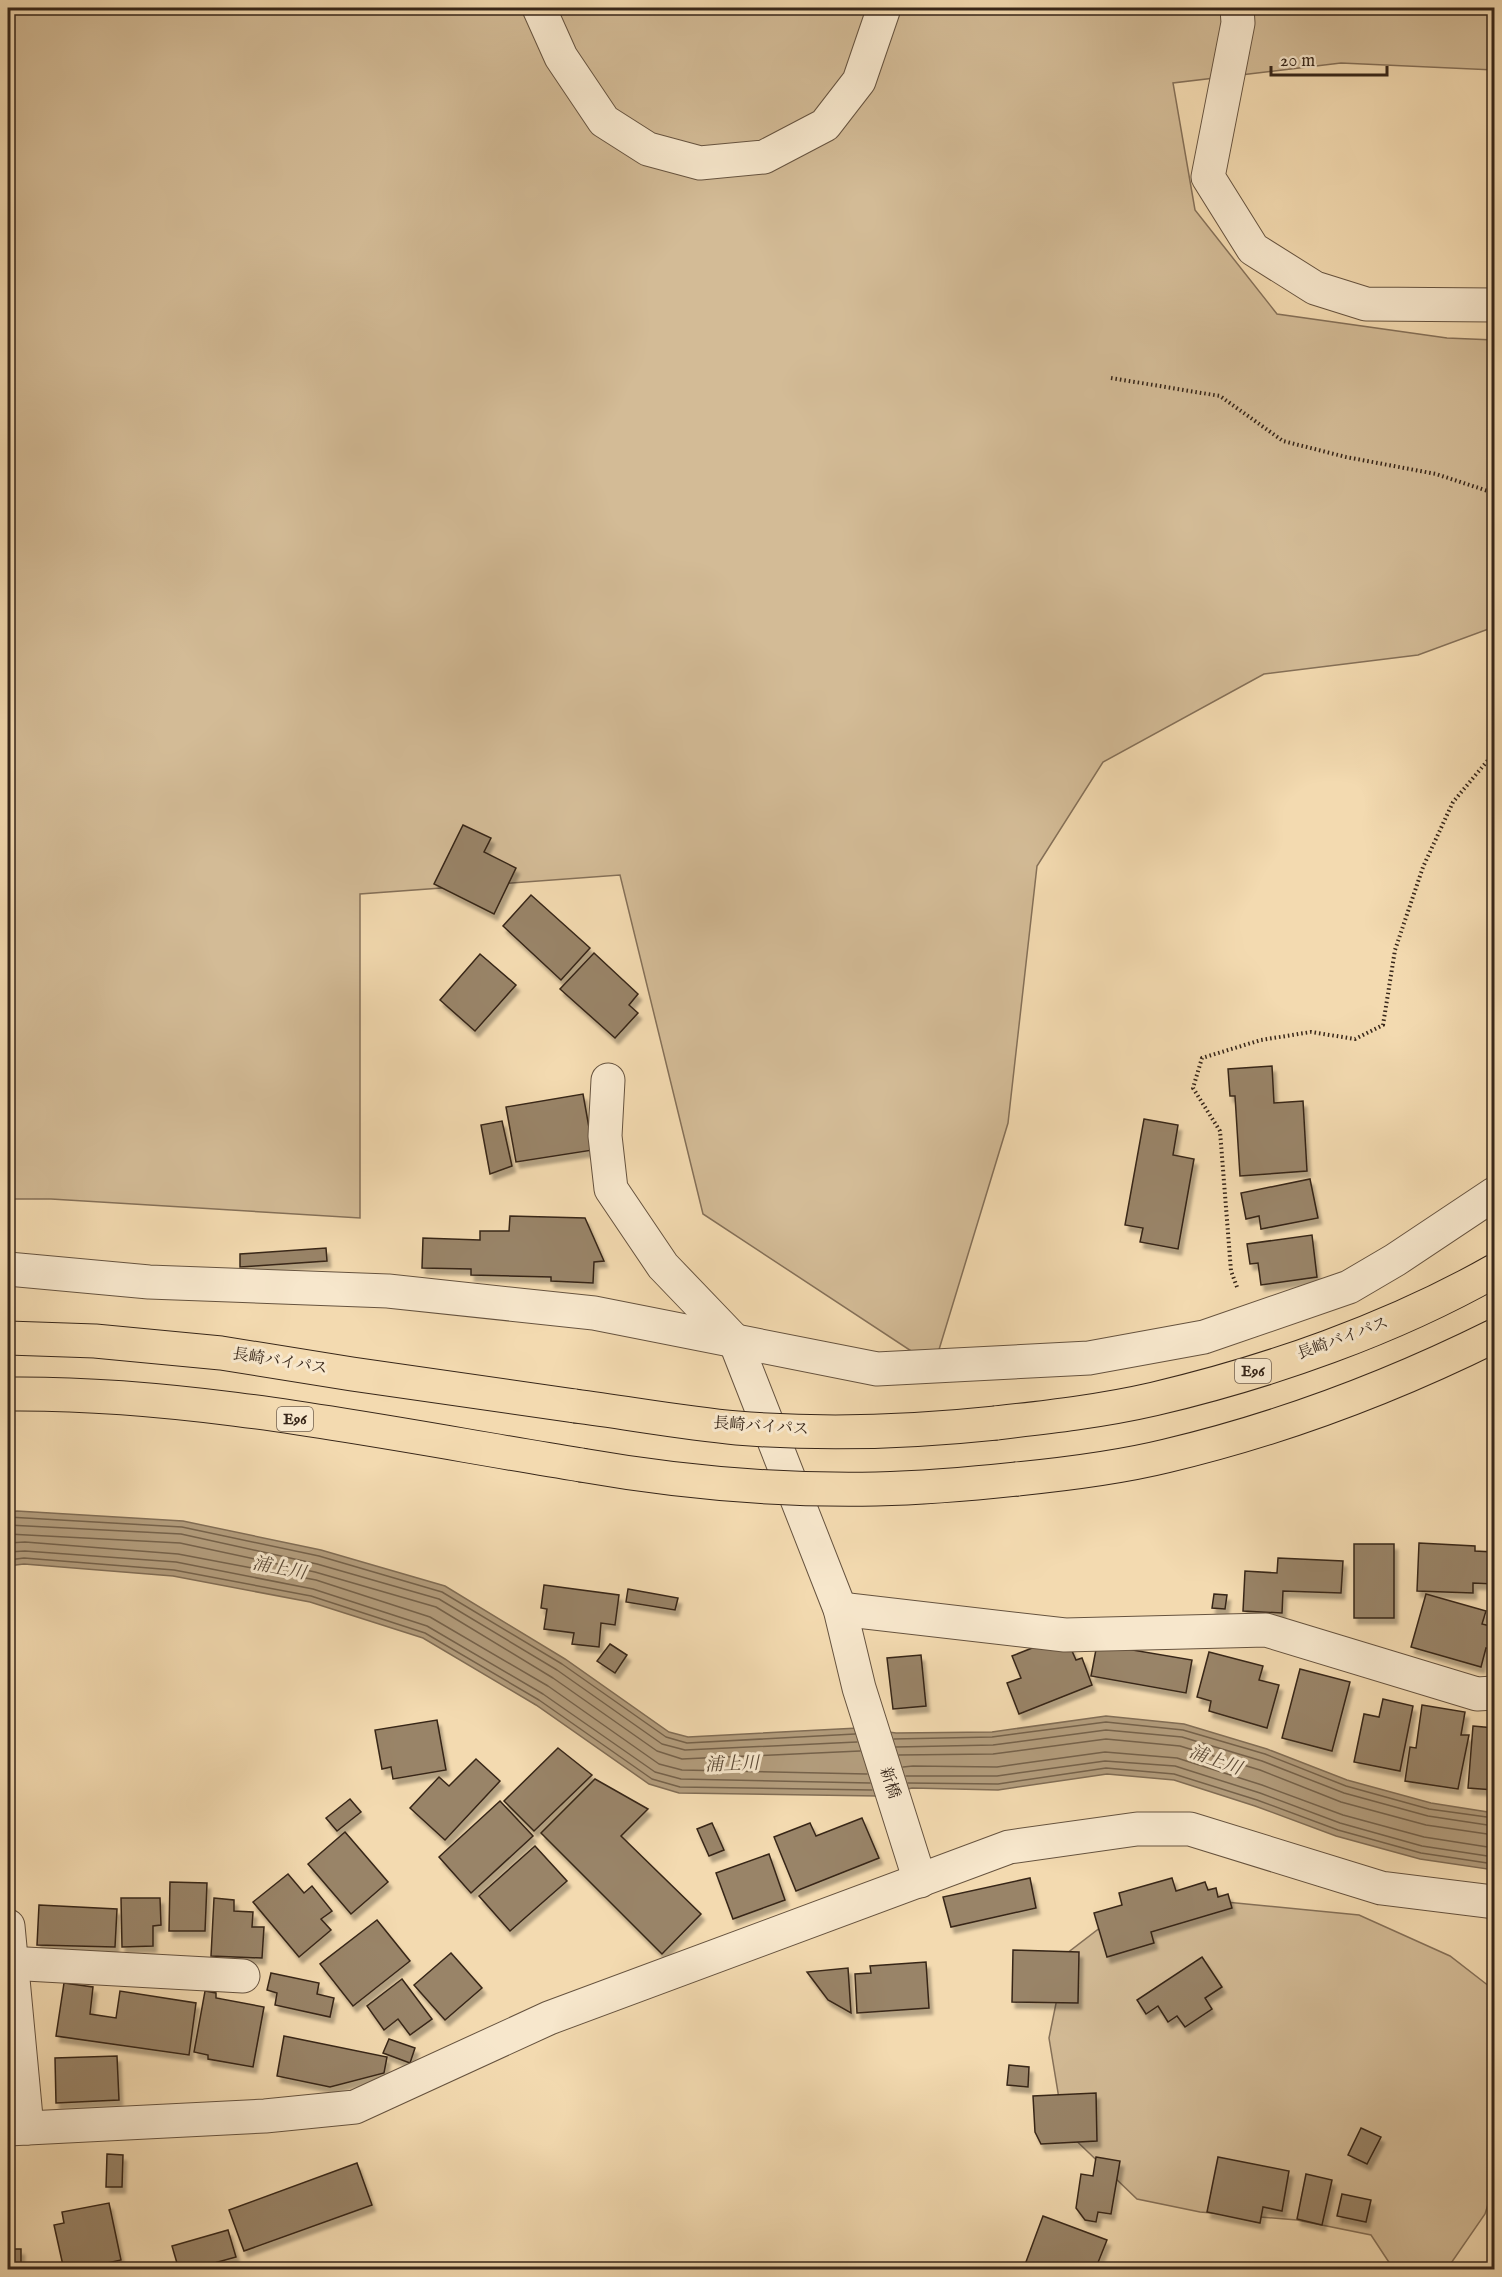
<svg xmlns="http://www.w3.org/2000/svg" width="1502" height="2277" font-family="'IM FELL English','Noto Serif JP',serif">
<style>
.green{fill:#d3bb96;stroke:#857058;stroke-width:1.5}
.water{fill:#b39d7d;stroke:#816d55;stroke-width:1.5}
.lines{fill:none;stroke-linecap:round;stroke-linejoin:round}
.shore{stroke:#75624b;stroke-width:1.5}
.building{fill:#998468;stroke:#372619;stroke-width:1.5;filter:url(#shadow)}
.minor-casing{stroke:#66533f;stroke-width:35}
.highway-casing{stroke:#372619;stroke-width:35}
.path{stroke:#372619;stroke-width:4;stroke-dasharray:1.5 3;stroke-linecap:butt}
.minor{stroke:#f7e7cc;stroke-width:33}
.highway{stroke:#f3dab0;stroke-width:33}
.highway-bridge-casing{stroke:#372619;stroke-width:35;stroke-linecap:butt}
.highway-bridge{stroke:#f3dab0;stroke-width:33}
.labels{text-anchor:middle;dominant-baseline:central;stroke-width:6;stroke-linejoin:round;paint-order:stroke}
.shield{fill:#f7e7cc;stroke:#71604f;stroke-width:1.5}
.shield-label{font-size:15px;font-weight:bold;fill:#372619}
.street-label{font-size:16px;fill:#372619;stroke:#f7e7cc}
.water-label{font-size:18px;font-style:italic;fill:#5c4a37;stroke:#f7e7cc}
</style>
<defs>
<filter id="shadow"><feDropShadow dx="3.5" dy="6" stdDeviation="1.5" flood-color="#0004"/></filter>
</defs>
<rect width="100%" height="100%" fill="#f3dab0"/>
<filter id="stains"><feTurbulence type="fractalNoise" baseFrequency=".00333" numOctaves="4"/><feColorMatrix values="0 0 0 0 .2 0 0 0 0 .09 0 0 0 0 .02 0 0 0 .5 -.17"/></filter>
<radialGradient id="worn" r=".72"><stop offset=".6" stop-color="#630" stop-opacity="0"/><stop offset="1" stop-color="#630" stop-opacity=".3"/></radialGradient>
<g class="green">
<path d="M8,8H1494V70L1341,63L1173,83L1195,210L1277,314L1447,338L1494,340V627L1418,655L1264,674L1103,762L1037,866L1008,1123L934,1366L703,1214L620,875L360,894V1218L51,1199H8Z"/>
<path d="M1144,1894L1359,1915L1450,1956L1494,1990V2185L1485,2214L1447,2269L1394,2270L1371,2235L1297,2220L1200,2212L1137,2199L1064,2129L1049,2038L1066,1954Z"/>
</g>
<path class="water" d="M17,1511L183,1521L321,1550L445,1586L565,1659L669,1732L688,1737L858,1728L896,1733L992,1732L1106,1716L1184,1724L1267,1749L1347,1780L1431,1803L1494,1813V1870L1420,1859L1336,1836L1255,1806L1174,1780L1107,1774L998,1790L912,1788L878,1796L679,1793L649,1784L536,1705L423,1638L310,1602L173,1576L24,1564L8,1566V1512Z"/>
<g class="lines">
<g class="shore">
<path d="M8,1517L182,1527L319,1556L442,1592L562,1664L666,1737L687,1743L855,1734"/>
<path d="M8,1525L181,1534L317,1564L439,1599L557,1670L662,1744L685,1750L857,1742"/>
<path d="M8,1534L180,1543L315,1572L436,1607L553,1678L657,1751L682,1759L860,1751"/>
<path d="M8,1543L25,1542L178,1554L316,1580L430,1617L548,1686L659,1764L682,1770L867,1774"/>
<path d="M8,1552L25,1551L176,1562L313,1589L427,1626L543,1694L655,1772L681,1779L870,1783"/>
<path d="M8,1560L24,1558L174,1570L311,1596L425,1633L539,1700L652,1779L680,1787L872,1790"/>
<path d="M894,1739L992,1737L1106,1722L1183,1730L1265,1754L1346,1786L1429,1809L1494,1818"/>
<path d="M896,1747L993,1745L1106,1730L1182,1737L1262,1761L1344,1793L1428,1816L1494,1826"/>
<path d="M899,1755L993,1754L1106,1739L1180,1746L1260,1770L1341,1802L1426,1825L1494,1835"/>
<path d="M903,1767L913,1766L997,1767L1105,1752L1177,1758L1262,1785L1343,1815L1424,1837L1494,1848"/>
<path d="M906,1776H997L1105,1761L1175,1766L1260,1793L1340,1823L1422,1846L1494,1857"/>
<path d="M908,1783L998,1784L1106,1768L1174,1774L1257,1800L1338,1830L1421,1853L1494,1864"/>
</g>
</g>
<g class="building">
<path d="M463,825L491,838L484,852L516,868L494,914L434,884Z"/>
<path d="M531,895L590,948L561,980L503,926Z"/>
<path d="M594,953L638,994L629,1005L638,1013L615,1038L560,989Z"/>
<path d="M480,954L516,985L475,1031L440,1000Z"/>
<path d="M1272,1066L1274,1103L1303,1101L1307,1171L1240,1176L1235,1096H1230L1228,1069Z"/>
<path d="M583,1094L593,1150L516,1162L506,1107Z"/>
<path d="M1144,1119L1178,1125L1173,1155L1194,1159L1178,1249L1140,1242L1143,1228L1125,1225Z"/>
<path d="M502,1121L512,1166L490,1174L481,1125Z"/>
<path d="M1310,1179L1318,1218L1261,1229L1259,1216L1246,1219L1241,1193Z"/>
<path d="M510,1216L585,1218L604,1261L594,1262L593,1283L551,1281V1277L471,1275V1269L422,1268L423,1238L480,1240V1231H509Z"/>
<path d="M1312,1235L1317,1277L1261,1285L1258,1263L1250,1264L1247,1244Z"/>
<path d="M326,1248L327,1261L240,1267V1254Z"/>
<path d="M1419,1543L1475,1546V1551L1494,1552V1584L1473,1583V1593L1417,1591Z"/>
<rect x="1354" y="1544" width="40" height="74"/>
<path d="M1278,1558L1343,1561L1341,1593L1283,1591L1282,1613L1243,1611L1245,1571L1277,1573Z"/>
<path d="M544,1585L619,1595L615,1625L601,1623L599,1647L572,1644L574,1633L544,1629L547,1609L541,1608Z"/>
<path d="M628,1589L678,1598L675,1610L626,1602Z"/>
<path d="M1214,1594L1227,1595L1225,1609L1212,1608Z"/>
<path d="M1426,1594L1486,1611L1482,1624L1494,1627V1650L1486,1648L1481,1667L1411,1647Z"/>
<path d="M1065,1635L1076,1660L1082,1658L1092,1685L1019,1714L1007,1683L1021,1678L1012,1656Z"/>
<path d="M610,1644L627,1655L615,1673L597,1661Z"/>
<path d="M1097,1644L1192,1660L1186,1693L1091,1676Z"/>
<path d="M1209,1652L1263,1666L1259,1680L1279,1685L1267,1728L1209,1711L1211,1701L1197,1697Z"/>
<path d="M921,1655L926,1706L893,1709L887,1658Z"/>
<path d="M1300,1669L1350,1682L1332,1751L1282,1738Z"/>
<path d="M1383,1699L1413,1706L1400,1771L1354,1762L1364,1714L1379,1717Z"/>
<path d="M1422,1705L1465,1712L1461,1735H1469L1458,1789L1405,1781L1410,1747L1416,1748Z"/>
<path d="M437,1720L446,1770L393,1779L391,1767L382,1769L375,1730Z"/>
<path d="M1473,1726L1494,1728V1790L1468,1788Z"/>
<path d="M558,1748L592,1775L534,1831L504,1801Z"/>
<path d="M476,1759L500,1781L445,1840L410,1808L439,1777L449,1786Z"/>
<path d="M595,1779L648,1809L621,1836L701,1914L662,1954L541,1833Z"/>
<path d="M350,1799L361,1812L337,1831L326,1818Z"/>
<path d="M500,1801L533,1836L471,1893L439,1857Z"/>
<path d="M862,1818L879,1858L796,1891L774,1837L810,1823L816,1836Z"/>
<path d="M712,1823L724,1850L709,1856L697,1829Z"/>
<path d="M345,1832L388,1882L351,1914L308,1864Z"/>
<path d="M535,1846L567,1881L510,1931L479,1896Z"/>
<path d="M769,1854L785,1900L733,1919L716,1873Z"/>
<path d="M288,1874L304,1893L312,1886L332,1911L321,1919L331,1930L299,1957L253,1902Z"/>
<path d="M1030,1878L1036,1908L951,1927L943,1897Z"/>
<path d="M1172,1878L1176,1891L1205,1882L1208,1890L1216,1888L1218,1897L1228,1894L1232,1908L1151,1932L1154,1943L1107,1957L1094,1913L1122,1905L1119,1893Z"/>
<path d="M170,1882L207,1883L205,1931H169Z"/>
<path d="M121,1898H160L161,1925L153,1926V1946L122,1947Z"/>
<path d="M214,1898L234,1900V1911L253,1912L252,1927H264L262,1958L211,1956Z"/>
<path d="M39,1905L117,1909L115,1947L37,1945Z"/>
<path d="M377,1920L410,1961L353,2006L320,1964Z"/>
<path d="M1013,1950L1079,1952L1078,2003L1012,2002Z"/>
<path d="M451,1953L482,1988L445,2020L414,1985Z"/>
<path d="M1202,1957L1222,1987L1205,1998L1212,2009L1185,2027L1177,2016L1168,2022L1158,2006L1146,2014L1137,2000Z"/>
<path d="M926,1962L929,2008L857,2013L855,1974L871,1973L870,1966Z"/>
<path d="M848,1968L851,2013L828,2000L807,1972Z"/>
<path d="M271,1973L319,1983L317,1994L334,1998L330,2017L275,2005L277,1993L267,1990Z"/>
<path d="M402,1979L432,2019L410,2035L398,2019L384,2030L367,2006Z"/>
<path d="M64,1983L93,1987L90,2014L116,2018L120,1991L196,2003L189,2055L56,2036Z"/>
<path d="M205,1991L216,1993V1998L264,2007L253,2067L208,2059V2055L194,2052Z"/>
<path d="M284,2036L387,2057L384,2073L330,2087L277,2076Z"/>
<path d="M389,2039L415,2048L410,2063L383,2053Z"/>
<path d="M117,2056L119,2100L56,2103L55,2058Z"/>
<path d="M1009,2065L1029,2067L1028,2087L1007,2085Z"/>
<path d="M1096,2093L1097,2141L1041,2144L1035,2132L1033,2096Z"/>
<path d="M1361,2128L1381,2137L1367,2164L1348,2155Z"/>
<path d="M107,2154L123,2155L122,2187H106Z"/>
<path d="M1096,2157L1120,2161L1111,2214L1098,2212L1096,2222L1085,2220L1076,2208L1081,2174L1093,2176Z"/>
<path d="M1218,2157L1289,2171L1282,2211L1263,2207L1260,2223L1207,2212Z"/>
<path d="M357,2163L372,2205L244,2251L229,2210Z"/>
<path d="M1306,2174L1332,2180L1322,2225L1297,2219Z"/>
<path d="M1342,2194L1371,2200L1366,2222L1337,2216Z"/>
<path d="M109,2203L121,2260L76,2270H64L54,2225L64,2223L62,2212Z"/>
<path d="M1043,2216L1107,2240L1095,2270H1023Z"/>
<path d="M228,2230L236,2257L189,2270H179L172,2246Z"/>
<rect x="8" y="2249" width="13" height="21"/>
</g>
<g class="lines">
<defs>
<g id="minor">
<path d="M539,8L561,57L604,121L648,149L700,163L764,157L825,125L859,81L884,8"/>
<path d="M1237,8L1238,23L1208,177L1253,249L1315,288L1366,304L1494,305"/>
<path d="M608,1080L605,1136L611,1189L663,1266L735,1341L840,1609L859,1688L920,1881"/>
<path d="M8,1269L149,1282L388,1291L594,1313L877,1369L1089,1358L1204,1337L1349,1287L1395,1260L1494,1194"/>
<path d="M840,1609L1065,1635L1266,1630L1477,1694L1494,1693"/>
<path d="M8,1926L27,2128"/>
<path d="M8,1963L243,1976"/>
<path d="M8,2129L265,2116L355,2107L549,2018L1009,1847L1137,1829H1190L1381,1888L1494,1902"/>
</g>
<g id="highway">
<path d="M8,1338L95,1341L221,1353L352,1374L575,1406"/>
<path d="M8,1394C197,1392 394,1435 581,1465"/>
<path d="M996,1423C1049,1417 1102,1411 1154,1399C1269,1372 1392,1329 1494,1271"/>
<path d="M1017,1479C1067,1474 1117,1468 1166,1456C1280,1429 1389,1388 1494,1336"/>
</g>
</defs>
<use href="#minor" class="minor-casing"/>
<use href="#highway" class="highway-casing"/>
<g class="path">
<path d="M1111,378L1220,396L1283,441L1346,457L1436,474L1494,493"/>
<path d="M1237,1287L1231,1271L1220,1131L1193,1088L1202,1058L1261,1040L1311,1032L1355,1039L1383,1025L1395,950L1423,867L1453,802L1494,753"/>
</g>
<use href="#minor" class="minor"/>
<use href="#highway" class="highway"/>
<defs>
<g id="highway-bridge">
<path d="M575,1406C629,1413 683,1423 737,1428C823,1435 911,1432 996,1423"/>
<path d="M581,1465C678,1482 777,1491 876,1489C923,1488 970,1484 1017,1479"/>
</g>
</defs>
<use href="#highway-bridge" class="highway-bridge-casing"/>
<use href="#highway-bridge" class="highway-bridge"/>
</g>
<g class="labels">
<g class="shield">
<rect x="1235" y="1359" width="36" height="24" rx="4.5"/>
<rect x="277" y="1407" width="36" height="24" rx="4.5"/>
</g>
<g class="shield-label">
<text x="1253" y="1371">E96</text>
<text x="295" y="1419">E96</text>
</g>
<g class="street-label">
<text transform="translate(1343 1339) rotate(-20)">長崎バイパス</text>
<text transform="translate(280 1362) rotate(9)">長崎バイパス</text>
<text transform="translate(761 1427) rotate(4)">長崎バイパス</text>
<text transform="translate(889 1783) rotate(72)">新橋</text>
</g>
<g class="water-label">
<text transform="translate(279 1569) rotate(11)">浦上川</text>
<text transform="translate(1215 1761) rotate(20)">浦上川</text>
<text transform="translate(732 1765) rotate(-2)">浦上川</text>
</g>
</g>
<rect width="1502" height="2277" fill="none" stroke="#f3dab0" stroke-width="30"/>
<rect x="9" y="9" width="1484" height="2259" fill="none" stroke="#372619" stroke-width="3"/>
<rect x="15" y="15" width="1472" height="2247" fill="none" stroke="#372619" stroke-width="1.5"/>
<path d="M1271 66v9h116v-9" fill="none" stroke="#372619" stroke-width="3"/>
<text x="1280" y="66" font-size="18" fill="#372619" stroke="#f7e7cc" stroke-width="4.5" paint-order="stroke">20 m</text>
<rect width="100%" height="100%" filter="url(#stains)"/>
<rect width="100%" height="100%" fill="url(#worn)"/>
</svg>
